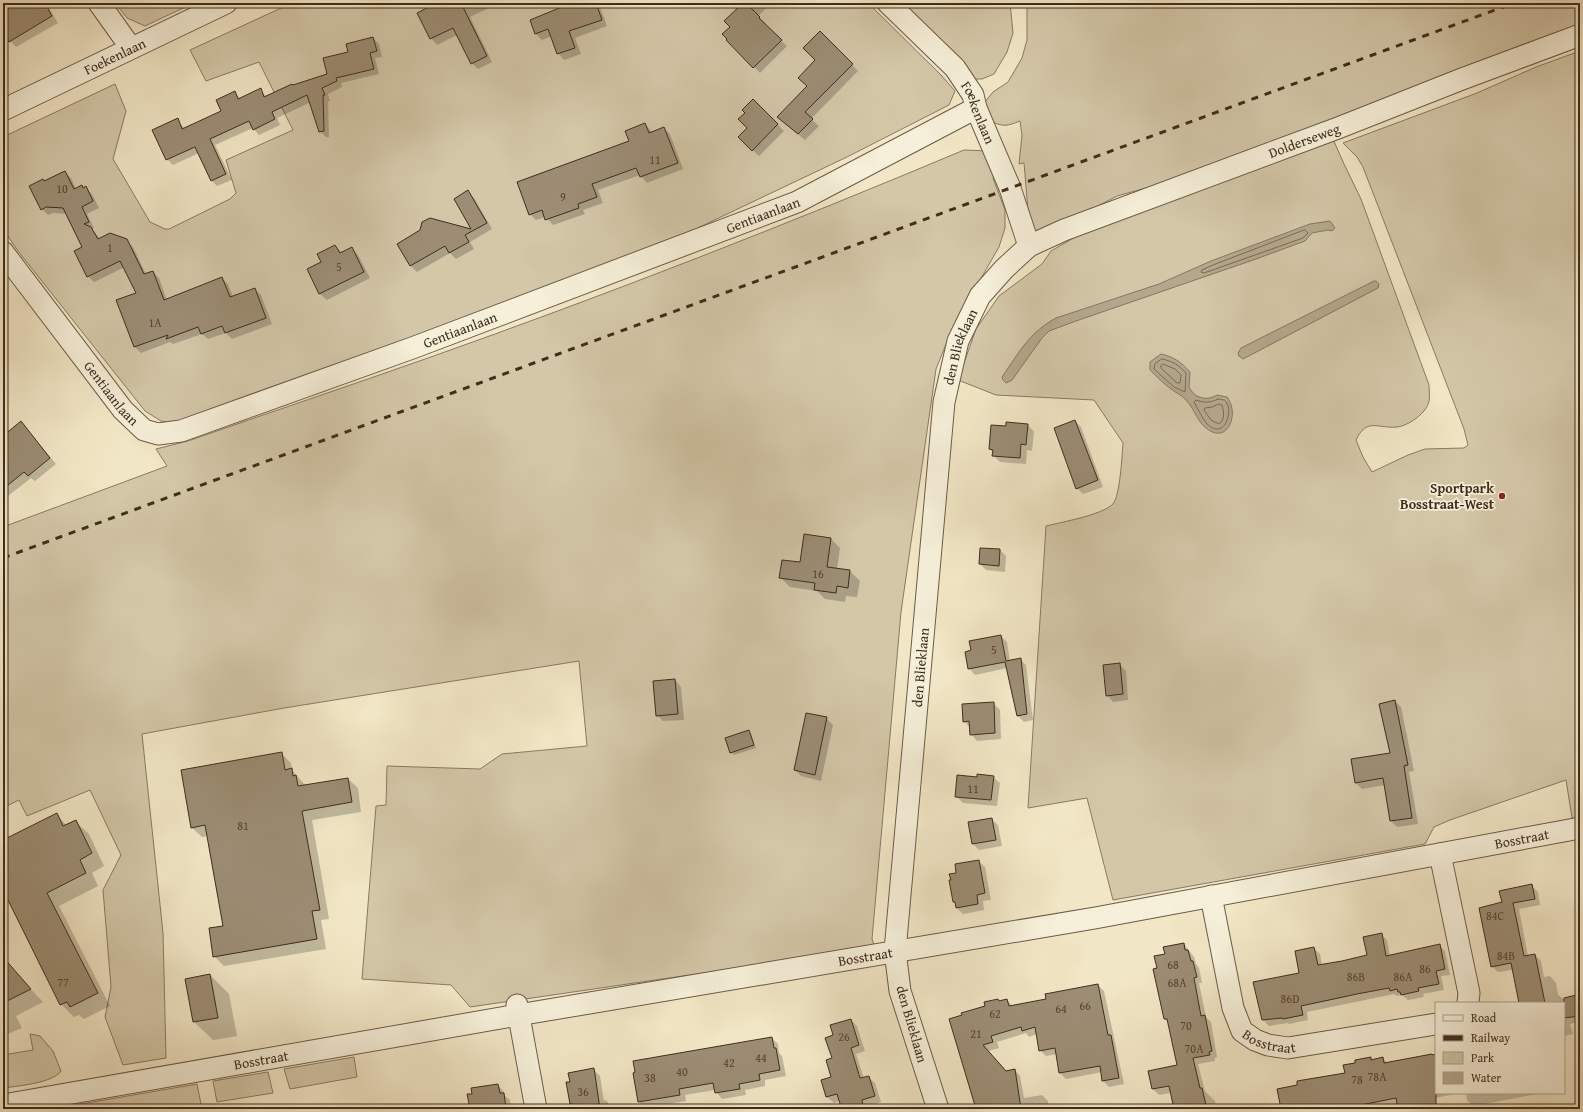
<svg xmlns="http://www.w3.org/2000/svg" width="1583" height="1112" font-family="'Gentium Book Plus',serif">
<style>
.green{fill:#d3c7a8;stroke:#897a62}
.water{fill:#b4a78c;stroke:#857660}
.shadow{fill:#0003}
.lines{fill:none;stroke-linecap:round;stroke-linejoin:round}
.shore{stroke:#7a6a54;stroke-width:1}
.building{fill:#9c8d74;stroke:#3f2d1d}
.minor-casing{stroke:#6c5b47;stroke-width:23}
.minor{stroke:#f6efd9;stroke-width:21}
.rail{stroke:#3f2d1d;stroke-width:3;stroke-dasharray:7 7;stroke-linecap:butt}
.poi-dot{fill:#8f2418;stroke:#f6efd9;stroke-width:1.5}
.labels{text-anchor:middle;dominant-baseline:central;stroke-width:3.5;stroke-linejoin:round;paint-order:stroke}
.number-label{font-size:12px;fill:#564533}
.street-label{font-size:14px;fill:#3f2d1d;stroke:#f6efd9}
.poi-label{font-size:14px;font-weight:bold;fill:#3f2d1d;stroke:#f6efd9;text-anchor:end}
</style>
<rect width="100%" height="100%" fill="#f1e6c5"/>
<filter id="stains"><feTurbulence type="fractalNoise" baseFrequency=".005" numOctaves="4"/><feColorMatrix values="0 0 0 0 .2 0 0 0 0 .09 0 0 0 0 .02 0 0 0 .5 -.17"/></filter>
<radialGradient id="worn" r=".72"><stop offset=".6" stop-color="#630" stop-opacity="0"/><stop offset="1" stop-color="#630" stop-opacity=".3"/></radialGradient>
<g class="green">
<path d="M115,3H194L145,26L127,18Z"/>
<path d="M292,3H868L941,75L955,91L949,105L847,157L664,244L177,424L161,421L145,411L18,251L3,229V137L115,84L126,111L113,159L150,222L165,229H169L230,199L236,193L226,160L293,130L259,62L206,81L190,50Z"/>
<path d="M898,3H1010L1013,33L1007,52L994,74L982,79H972Z"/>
<path d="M1027,3H1580V28L1207,171L1117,196L1042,235L1034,230L1028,210L1024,163L1019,164L1022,135L1020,121C1007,126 1005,127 992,122L983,104L993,92L1008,82L1022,58L1027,40Z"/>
<path d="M1580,51V868L1566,780L1450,820L1434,827L1425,844L1113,900L1087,798L1028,808L1046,526C1062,522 1102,515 1113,504C1120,496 1122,456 1123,443L1094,400L996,395L958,380L976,329L999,296L1042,264L1051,251L1089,229L1333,139L1344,164L1361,199L1429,385C1429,390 1430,396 1429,401C1427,413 1408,426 1397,427C1378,429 1367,417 1356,440L1363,457L1372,472L1408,455L1425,449L1464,448L1468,445L1464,429L1363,167L1357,157L1343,143L1477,93L1536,67Z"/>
<path d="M964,150L989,151L996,170L993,178L1005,210V228L999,247L953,327L936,369L901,612L872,939L875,948L470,1007L451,985L362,979L376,806L386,805L387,766L480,769L502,754L587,746L579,661L284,708L142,734L163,933L166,1058L123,1065L105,1017L111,987L103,890L121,855L90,790L27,816L19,800L3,808V527L167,466L156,449L188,441C268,413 349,386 428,358C609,294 788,224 964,150Z"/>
<path d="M30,1034L40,1036L53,1051L61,1071C53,1083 18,1086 3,1088V1055L33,1050Z"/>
<path d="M354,1057L357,1077L290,1089L284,1069Z"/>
<path d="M268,1072L273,1093L217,1102L213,1081Z"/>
<path d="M197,1084L202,1109H52Z"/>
</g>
<g class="water">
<path d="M1330,221L1335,228L1332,231L1328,230L1312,233L1305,241L1256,259L1076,321L1049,331L1042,338L1012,380L1006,383L1003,380L1002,377C1020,351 1029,333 1056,318L1159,284L1211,261L1310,224Z"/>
<path d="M1374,281H1376L1379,284L1378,288L1245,358L1243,359L1239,356L1238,353L1241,348Z"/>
<path d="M1161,354C1174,357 1181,362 1190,372L1189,387C1195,399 1207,401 1217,395L1227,397C1240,413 1228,446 1206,428C1197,421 1194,408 1186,400C1182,395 1176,393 1171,389C1163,383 1157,377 1150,370V362Z"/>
</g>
<g class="shadow">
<path d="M3,3H46L58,23L16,47L10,41L3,29Z"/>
<path d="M439,3H491L493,6L470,17L492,62L478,69L472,63L457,35L437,45L431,38Z"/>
<path d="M587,3H597L600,7L607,26L575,38L581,54L564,60L558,53L552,36L542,40L536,34L569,5L572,8Z"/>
<path d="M729,3L771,4L758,16L766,24L764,25L787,46L760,73L727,40L737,10Z"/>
<path d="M820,33L858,71L811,119L819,126L805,140L784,123L808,86L817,60Z"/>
<path d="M373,38L379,44L382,57L375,58L379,74L341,83L342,87L328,94L330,101H328L329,137H326L320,131L311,102L277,118L280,125L259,135L253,128L215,145L232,180L217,186L212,181L199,153L173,165L167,159L177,120L185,129L223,111L235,93L241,99L260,90L267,97L293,86L329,75L350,53Z"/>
<path d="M753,100L784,131L759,156L739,137L748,128L746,113Z"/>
<path d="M645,124L652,132L664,128L670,134L683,169L647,183L640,175L598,190L603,203L583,210L585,214L553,225L546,217L536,220L530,214L630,142Z"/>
<path d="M65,172L71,178L76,189L82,187L84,189L86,188L92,194L99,208L87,214L94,228L92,229L100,239L126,240L133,247L146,274L153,272L159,278L167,300L222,278L228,284L233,297L255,289L261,295L272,324L232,339L226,333L208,339L202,334L173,344L170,342L141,353L134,346L137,293L125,267L94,282L88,276L84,247L67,214L53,213L48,215L42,209L44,182Z"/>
<path d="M468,192L474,198L492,229L470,242L474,249L456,259L450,253L417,272L411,266L398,244L421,231L473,230Z"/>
<path d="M335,246L342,253L352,248L358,255L370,278L327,300L320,294L308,270L323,263Z"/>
<path d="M1075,421L1081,427L1103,487L1083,494L1077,488Z"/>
<path d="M21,422L56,464L35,481L31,478L8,496L3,491V437Z"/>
<path d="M1028,425L1034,432L1032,451L1027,450L1026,464L1000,462L993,455L994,453L990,449L1007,427Z"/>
<path d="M830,538L840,548L837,569L850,571L860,581L857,597L846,596L845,602L825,599L817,591L790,587L780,577L801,564Z"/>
<path d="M1000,550L1006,556L1005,572L986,570L980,564Z"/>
<path d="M1001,636L1007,642L1010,661L1020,659L1026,665L1033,720L1024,722L1018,716L1007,668L975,675L969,668Z"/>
<path d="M1119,664L1126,671L1128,700L1113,702L1107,695Z"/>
<path d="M675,680L681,687L684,720L663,721L657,715Z"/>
<path d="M1395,701L1401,707L1414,771L1409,772L1418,824L1397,827L1391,821L1385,785L1362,789L1356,783L1391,754Z"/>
<path d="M993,703L1000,710L1001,739L977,741L971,734L970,728L964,721Z"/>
<path d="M826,718L833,725L821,781L801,776L795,770Z"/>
<path d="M748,731L751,734L756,748L734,755L731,752Z"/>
<path d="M282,754L291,763L292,770L306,786L348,779L358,788L361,812L312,820L329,919L321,920L326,949L224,966L214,956L224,927L208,836L202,837L192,828Z"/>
<path d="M993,777L1000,783L997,806L963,803L956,796L977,778Z"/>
<path d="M57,815L67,826L76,822L89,834L104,866L92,873L98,886L59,906L110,1006L84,1019L79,1015L74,1017L61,1004L3,887V841Z"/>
<path d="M991,819L998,825L1002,846L979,850L973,844L969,823Z"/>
<path d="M978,861L985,867L991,900L983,901L984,910L963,914L957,908L954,902Z"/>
<path d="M1532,886L1538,892L1540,905L1519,909L1528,956L1535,955L1541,961L1544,977L1550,976L1556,983L1558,995L1563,999L1580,996V1022L1570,1024L1573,1034L1564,1036V1003H1521L1513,970L1498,972L1492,966L1503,903Z"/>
<path d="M1381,934L1387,940L1390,956L1439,945L1445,951L1450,975L1441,976L1444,990L1423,994L1424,997L1408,1000L1402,995L1397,996L1394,994L1307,1012L1308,1020L1289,1024L1288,1023L1269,1026L1263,1020L1300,973L1314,948L1320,954L1322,965L1368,956Z"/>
<path d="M1184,944L1194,957L1196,964L1199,968L1202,983H1199L1206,1017L1211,1022L1217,1057L1215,1058V1061L1198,1064L1205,1091L1215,1101L1217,1109H1175L1171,1093L1159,1095L1153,1089L1150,1072L1178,1066L1169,1023L1165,1019L1158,969L1166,955Z"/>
<path d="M3,960L43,1002L16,1016L22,1028L3,1036Z"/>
<path d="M210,975L229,994L237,1036L213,1040L194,1022Z"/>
<path d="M1098,985L1104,991L1124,1084L1109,1087L1103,1081L1102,1072L1066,1079L1060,1073L1057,1054L1046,1056L1040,1050L1037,1034L1029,1037L1026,1033L997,1042L999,1048L988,1051L1007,1072L1015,1070L1020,1076L1024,1098L1042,1095L1048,1101L1049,1109H976L950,1019L1007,1000L1012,1006L1047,1000Z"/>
<path d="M851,1020L857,1026L865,1051L856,1054L864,1078L868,1077L875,1083L881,1102L868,1107V1109H842L840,1101L834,1103L827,1097L833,1077L835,1036Z"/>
<path d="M772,1038L778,1044L779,1053L782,1056L786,1076L765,1080V1086L745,1090L746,1095L722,1099L716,1092L715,1090L685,1095L686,1101L645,1108L639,1102Z"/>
<path d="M1436,1055V1093H1460L1420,1101L1422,1109H1399L1398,1104L1374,1109H1282L1346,1074L1356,1064L1371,1058L1373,1060L1383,1058L1388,1064Z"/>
<path d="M593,1069L600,1076L604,1101L606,1100L613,1109L622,1107L624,1109H575L570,1104L571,1082Z"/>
<path d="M498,1085L504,1092L505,1096L510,1100L511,1109H471Z"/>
<path d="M1466,1093H1543L1473,1106L1467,1100Z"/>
<path d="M1242,1106L1245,1109H1223Z"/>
</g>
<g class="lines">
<g class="shore">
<path d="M1305,230L1308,233L1303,238L1204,273L1201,272L1202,270L1213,265Z"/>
<path d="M1162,359C1172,361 1179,365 1186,373L1185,392L1174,387L1154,369L1155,364Z"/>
<path d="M1163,364L1175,369L1181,375L1180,383H1177L1161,368V366Z"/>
<path d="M1218,399C1218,399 1224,400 1224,400C1235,406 1226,442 1207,424C1202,418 1198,409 1194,402L1196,400C1204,403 1210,403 1218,399Z"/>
<path d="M1219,404L1222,405C1224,412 1225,420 1219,424L1211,420L1204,410L1205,408L1212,407Z"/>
</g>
</g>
<g class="building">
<path d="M3,3H45L52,16L9,42L3,31Z"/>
<path d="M437,3H461L487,56L471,64L453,28L430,39L417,13Z"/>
<path d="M584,3H596L602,20L569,31L575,48L557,54L548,29L535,34L530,20L569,4L571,8Z"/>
<path d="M743,3H746L760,17L759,18L782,40L753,68L726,40L727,39L722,34L730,27L724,21Z"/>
<path d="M820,31L853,64L805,112L813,119L798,134L777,117L807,86L798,78L815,60L803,48Z"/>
<path d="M373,37L377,51L370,53L374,69L336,78L337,81L322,88L325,95H323L324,131L319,132L307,95L272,112L275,119L253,130L249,121L210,139L226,174L211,181L195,147L166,160L152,130L178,118L182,129L221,111L216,100L235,91L238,99L261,88L264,97L292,84L293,85L327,74L323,58L348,52L346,44Z"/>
<path d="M753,99L778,124L752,151L738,137L747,128L738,119L745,113L742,110Z"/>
<path d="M645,123L649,133L664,127L678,163L640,177L636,168L592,184L597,197L578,204L579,208L545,220L542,210L529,215L517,182L629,141L625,131Z"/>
<path d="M65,171L74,189L82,185L83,188L86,186L93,201L82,207L89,222L84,224L91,227L98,239L110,233L127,239L144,274L153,271L164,300L222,277L230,297L255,288L266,318L225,333L222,326L201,334L198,327L166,339L168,335L134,347L116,300L136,293L120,261L87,277L74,251L82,247L63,208L46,207L41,210L29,186L43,179L44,181Z"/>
<path d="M468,190L487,223L465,235L469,242L449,253L445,246L410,266L397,244L420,230L422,222L430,218L471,229L454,199Z"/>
<path d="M335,245L340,253L352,247L364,272L319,294L307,269L321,262L317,254Z"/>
<path d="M1075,420L1098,480L1076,489L1054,428Z"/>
<path d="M21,421L50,458L28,476L24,472L3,489V436Z"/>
<path d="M1006,422L1028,424L1026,445L1021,444L1020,458L992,456L993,450L989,449L991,425L1006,426Z"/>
<path d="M804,534L831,538L827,567L850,570L848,588L837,586L836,593L814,590L815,583L779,578L782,560L800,562Z"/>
<path d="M980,548L1000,549L999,566L979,564Z"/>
<path d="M1001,635L1006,661L1021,658L1027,714L1017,716L1005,662L968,669L965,652L971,650L969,641Z"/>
<path d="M1120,663L1123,694L1106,696L1103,665Z"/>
<path d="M675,679L678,714L656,716L653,681Z"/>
<path d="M1395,700L1408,765L1404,766L1412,818L1390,821L1383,778L1355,783L1351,759L1390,753L1379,704Z"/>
<path d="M994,702L995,733L970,735L969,721L963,722L962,704Z"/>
<path d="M806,713L827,717L815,775L794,770Z"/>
<path d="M749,730L754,745L730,753L725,738Z"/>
<path d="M282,752L285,770L292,768L293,776L296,775L298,786L348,778L352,802L302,811L320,910L312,911L317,939L213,957L209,928L223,926L205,825L191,828L181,770Z"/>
<path d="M977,774L994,776L991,800L955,797L957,775L977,777Z"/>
<path d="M57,813L63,826L76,820L92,853L80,860L86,873L47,893L98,993L70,1007L67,1002L60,1005L3,890V840Z"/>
<path d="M992,818L996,840L972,844L968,822Z"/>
<path d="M979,860L985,893L977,895L978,904L956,908L955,902H953L949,880H951L949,874L956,873L955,864Z"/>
<path d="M1532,884L1535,899L1513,903L1524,956L1535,954L1545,1003H1519L1511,963L1491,967L1479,908L1502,902L1499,891Z"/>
<path d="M1382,933L1386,956L1440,944L1445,969L1436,971L1439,984L1418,988L1419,991L1401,995L1400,992H1398L1397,989L1390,991L1389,988L1357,994L1301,1006L1303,1015L1283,1019L1282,1018L1262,1020L1253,982L1299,973L1295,951L1314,947L1318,965L1342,961L1367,955L1363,937Z"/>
<path d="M1184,943L1185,950H1188L1191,961H1193L1197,977L1194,978L1201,1016L1205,1015L1212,1051L1209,1052L1210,1055L1193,1058L1200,1088H1202L1207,1109H1174L1169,1086L1152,1089L1148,1071L1177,1065L1167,1019H1164L1153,969L1157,968L1154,956L1165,954L1163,947Z"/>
<path d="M3,957L31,989L3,1003Z"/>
<path d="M210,974L218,1018L193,1022L185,979Z"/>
<path d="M1098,984L1108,1035H1111L1119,1078L1102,1081L1100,1066L1059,1073L1055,1048L1039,1051L1035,1027L1022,1031L1021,1027L991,1036L993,1042L983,1045L1006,1071L1015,1069L1021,1109H976L949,1019L962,1015L961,1013L985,1006L984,1002L998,999L999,1001L1007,999L1009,1006L1046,999L1045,994Z"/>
<path d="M1580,994V1016L1564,1018V998Z"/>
<path d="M851,1019L859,1045L851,1048L860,1078L869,1076L875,1096L862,1100L863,1105L849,1109L847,1105L841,1107L837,1094L826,1097L821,1080L831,1077L826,1060L832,1058L825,1038L833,1035L830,1025Z"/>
<path d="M772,1037L774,1048H776L780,1070L759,1074L760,1080L739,1084L740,1089L715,1093L713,1083L679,1089L680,1095L638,1102L633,1073L635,1072L633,1061Z"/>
<path d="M1432,1054L1433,1055L1436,1054V1109H1398L1396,1098L1341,1109H1281L1277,1089L1297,1085V1081L1345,1073L1343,1065L1355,1063V1060L1371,1057V1060L1383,1057L1384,1063Z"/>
<path d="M594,1068L600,1109H574L573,1104H570L566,1082H570L568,1073Z"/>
<path d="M498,1084L500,1093H504L506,1109H470L467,1094H472L471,1088Z"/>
</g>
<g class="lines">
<defs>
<g id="minor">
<path d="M99,3L131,48"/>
<path id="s1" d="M888,3L955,68L973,95L976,108L1010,188L1029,246"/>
<path id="s2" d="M3,110L226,3"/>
<path id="s3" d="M3,252L123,410L144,430L158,434L181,431L415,347L797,202L976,108"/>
<path d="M1440,854L1469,993L1468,1003"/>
<path id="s4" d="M1211,896L1233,1008L1242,1031L1255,1040L1268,1045L1288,1048L1436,1024"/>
<path d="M517,1005L536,1109"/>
<path id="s5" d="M3,1105L518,1015L1095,918L1580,828"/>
<path id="s6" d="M938,1109L900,991L895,951L944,402L958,341L980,296L1004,269L1029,246L1064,230L1338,128L1462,79L1580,35"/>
</g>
</defs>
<use href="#minor" class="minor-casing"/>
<use href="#minor" class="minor"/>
<path class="rail" d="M3,558L1514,3"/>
</g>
<circle class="poi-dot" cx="1502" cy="496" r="4"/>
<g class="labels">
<g class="number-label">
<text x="655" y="159">11</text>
<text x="62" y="188">10</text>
<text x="563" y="196">9</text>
<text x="110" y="247">1</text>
<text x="339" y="266">5</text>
<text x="155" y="322">1A</text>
<text x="818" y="573">16</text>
<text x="994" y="649">5</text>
<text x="973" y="788">11</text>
<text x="243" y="825">81</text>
<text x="1495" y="915">84C</text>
<text x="1506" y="955">84B</text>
<text x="1173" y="964">68</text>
<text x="1425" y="968">86</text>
<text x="1356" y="976">86B</text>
<text x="1403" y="976">86A</text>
<text x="63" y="982">77</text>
<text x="1177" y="982">68A</text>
<text x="1290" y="998">86D</text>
<text x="1085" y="1005">66</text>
<text x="1061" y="1008">64</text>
<text x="995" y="1013">62</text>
<text x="1186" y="1025">70</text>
<text x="976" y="1033">21</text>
<text x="844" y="1036">26</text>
<text x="1194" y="1048">70A</text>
<text x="761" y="1057">44</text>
<text x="729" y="1062">42</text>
<text x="682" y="1071">40</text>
<text x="1377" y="1076">78A</text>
<text x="650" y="1077">38</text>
<text x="1357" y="1079">78</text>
<text x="583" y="1091">36</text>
</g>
<g class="street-label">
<text stroke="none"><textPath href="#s2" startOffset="124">Foekenlaan</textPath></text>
<text stroke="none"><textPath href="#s1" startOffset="144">Foekenlaan</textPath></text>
<text stroke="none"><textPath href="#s6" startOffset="1193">Dolderseweg</textPath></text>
<text stroke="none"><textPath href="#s3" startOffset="886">Gentiaanlaan</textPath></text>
<text stroke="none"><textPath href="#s3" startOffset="562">Gentiaanlaan</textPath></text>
<text stroke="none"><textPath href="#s6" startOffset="773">den Blieklaan</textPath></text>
<text stroke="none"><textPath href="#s3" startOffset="178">Gentiaanlaan</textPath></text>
<text stroke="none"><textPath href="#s6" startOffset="449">den Blieklaan</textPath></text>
<text stroke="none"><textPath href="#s5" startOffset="1542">Bosstraat</textPath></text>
<text stroke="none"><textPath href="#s5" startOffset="875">Bosstraat</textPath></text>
<text transform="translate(912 1024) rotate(74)">den Blieklaan</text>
<text stroke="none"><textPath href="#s4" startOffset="169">Bosstraat</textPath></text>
<text stroke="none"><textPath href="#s5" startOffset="262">Bosstraat</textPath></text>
</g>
<g class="poi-label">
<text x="1494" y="488">Sportpark<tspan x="1494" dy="16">Bosstraat-West</tspan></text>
</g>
</g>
<rect width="1583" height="1112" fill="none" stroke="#f1e6c5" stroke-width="16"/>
<rect x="4" y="4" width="1575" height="1104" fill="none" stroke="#3f2d1d" stroke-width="2"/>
<rect x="8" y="8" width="1567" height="1096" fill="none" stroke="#3f2d1d"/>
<rect x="1435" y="1002" width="130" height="92" fill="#f6efd9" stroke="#ada18e"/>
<rect x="1443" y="1015" width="20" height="6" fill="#f6efd9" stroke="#ada18e"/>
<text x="1471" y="1022" font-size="12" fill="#3f2d1d">Road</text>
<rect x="1443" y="1035" width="20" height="6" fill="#3f2d1d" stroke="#ada18e"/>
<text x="1471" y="1042" font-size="12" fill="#3f2d1d">Railway</text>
<rect x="1443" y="1052" width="20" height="12" fill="#d3c7a8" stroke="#ada18e"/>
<text x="1471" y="1062" font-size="12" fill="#3f2d1d">Park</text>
<rect x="1443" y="1072" width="20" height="12" fill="#b4a78c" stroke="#ada18e"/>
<text x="1471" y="1082" font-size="12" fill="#3f2d1d">Water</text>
<rect width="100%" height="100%" filter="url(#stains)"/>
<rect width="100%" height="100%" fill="url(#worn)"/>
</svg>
